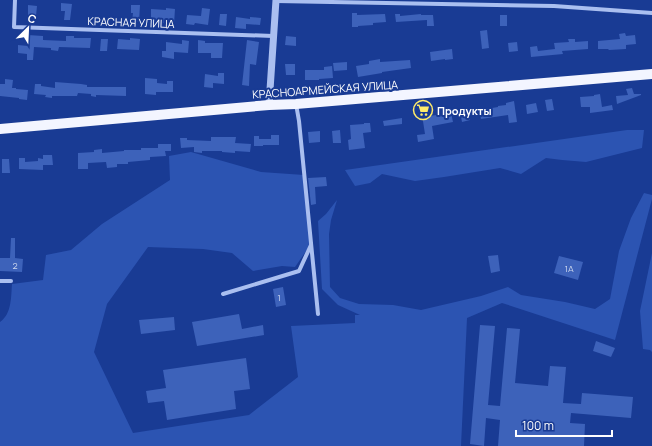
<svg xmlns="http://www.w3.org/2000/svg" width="652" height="446" font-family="Manrope,sans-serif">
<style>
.green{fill:#2c54b2}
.building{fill:#3d62ba}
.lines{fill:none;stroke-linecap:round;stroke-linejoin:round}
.minor{stroke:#aabff0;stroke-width:4}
.tertiary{stroke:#aabff0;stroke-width:7}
.primary{stroke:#f3f5ff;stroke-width:10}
.labels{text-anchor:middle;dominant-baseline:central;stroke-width:4;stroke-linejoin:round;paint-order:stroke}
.number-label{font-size:9px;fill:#ced8ee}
.street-label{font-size:11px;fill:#fff;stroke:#193b94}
.poi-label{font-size:11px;font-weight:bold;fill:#fff;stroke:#193b94;text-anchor:start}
</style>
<rect width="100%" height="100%" fill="#193b94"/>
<g class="green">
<path d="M627,130H644L642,148L586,162L562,160L546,158L521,174L500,168L444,177L415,181L382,174L370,183L355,186L345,170Z"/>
<path d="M191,152L261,172L304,175L311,244L295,267L282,266L253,271L232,253L203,249L148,247L107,304L94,352L133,433L249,415L298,377L291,326L355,323V315H360L338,305L322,289L318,221L326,214L337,200L331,220L329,234L330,287L340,298L359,304L393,305L421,310L481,296L508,287L521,295L565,302L595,309L610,299L619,251L631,218L644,193L652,195V199L615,340L502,303L467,318L461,446H0V322C12,314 11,296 12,284L43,280L46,255L71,250L102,224L170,180L169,156Z"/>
<path d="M652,253V352L650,350L643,349L640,311Z"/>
</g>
<g class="building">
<path d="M61,3L72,4L70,20H64L65,11H61Z"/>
<path d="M28,5L37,6L36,16H28Z"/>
<path d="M131,5H140L139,22H132L133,13H131Z"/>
<path d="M166,8L175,9L174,24L151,22V9L166,10Z"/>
<path d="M202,8L210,9L208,25L195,23L194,25L186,24L187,15L201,16Z"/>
<path d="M352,13H357V15L385,14L386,22L373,23V25L358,26V27H352Z"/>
<path d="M220,14H227L226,26L219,25Z"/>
<path d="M395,14H400V16L421,14V15H433L434,26H427V20L396,22Z"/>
<rect x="500" y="15" width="7" height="11"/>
<path d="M236,17L250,19V17L261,18L260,25L246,24V29L235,28Z"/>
<path d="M487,30L489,48L482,49L480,31Z"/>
<path d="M625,33L626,36L635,35L636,44L626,45V49L609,50L608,49H598V41L620,39L619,34Z"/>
<path d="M28,35L43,36V40L66,41V36H74V38H91L90,48L59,47L58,51L51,50V48L34,47L33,60H27V54L18,53V45L28,46Z"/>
<path d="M286,36L296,37V46L285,45Z"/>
<path d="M130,38L140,39L139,50L117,49L118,39L130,40Z"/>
<path d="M101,39H108L107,51H100Z"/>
<path d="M568,39H575V42L588,41V49L562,51L563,54L531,57L530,47L537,46L538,51L555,49L554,43L569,42Z"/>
<path d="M182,40L189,41L188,53L174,52V59L162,57V51H166V42L182,44Z"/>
<path d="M198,40L205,41V43H223L222,58H211V53H198Z"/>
<path d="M247,40L259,42L256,65L250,64L249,86L242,85Z"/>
<path d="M517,42L518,51L509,52L508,43Z"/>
<path d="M452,49L453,59L445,60V59L431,61L430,52Z"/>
<path d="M380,59V62L410,60L411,68L382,72V73L358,77L356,66L369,64V61Z"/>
<path d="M347,62V70L334,71L333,63Z"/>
<path d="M285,64H295V75H286Z"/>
<path d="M332,66L333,78L319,79V80H305V70H324V67Z"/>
<path d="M218,73H224V84L213,83V88L204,87L205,74L218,76Z"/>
<path d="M145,78L157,79V83L167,84V81H173V92H156V95L145,94Z"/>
<path d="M5,79L13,80L12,88H16V89L28,90L27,100L19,99V98L0,96V84H5Z"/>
<path d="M55,82L81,84L87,85V87H126V96L96,95V97L91,96V94L78,93L77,96H52V98L45,97L46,95L34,94L35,84H41V86L55,88Z"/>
<path d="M632,88L634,94H641V95L617,104L616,96L628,95L626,89Z"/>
<path d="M600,94L602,107L612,105L613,110L590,113V107H581L580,97L594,96V95Z"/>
<path d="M552,99L554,110L547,111L545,100Z"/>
<path d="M514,101L517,122L509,123L508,115L481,119L479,108L486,107V109L498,107V106L506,105V103Z"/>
<path d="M536,103L538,112L527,114L526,105Z"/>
<path d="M427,105L429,116L451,113L453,122L432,126L434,139L418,142L417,135L425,134L422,115H418L417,106Z"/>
<path d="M469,110L470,120L462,122L460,111Z"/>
<path d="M402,118V124L384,126L383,121Z"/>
<path d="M364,123H370L371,132L363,133L365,148L349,150L348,140L351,139L350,125L364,124Z"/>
<path d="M340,130L341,143H333L332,131Z"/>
<path d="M320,131V142L309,143L308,132Z"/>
<path d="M271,135H279V145H263V146H254V136H259V139H271Z"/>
<path d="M211,137H236L235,143L251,144L250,152L235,151V153L222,152V151H202V153L194,152V147L181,148L180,138H187V140L211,141Z"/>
<path d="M158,144H171V151H165L166,156L150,157V160L128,162V164H117V167L107,168L106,162L88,163V169H78V153L94,152V150L102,149V153L124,151V150H141V148H158Z"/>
<path d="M43,155H52L53,165H43V170L19,169V158H25V162L38,161V158L43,159Z"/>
<path d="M2,159H9L10,173H2Z"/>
<path d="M326,177L327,186L315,187L316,204L311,205L308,178Z"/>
<path d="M11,238H15V258L23,259L22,272L0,271V258H10Z"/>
<path d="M498,255L500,271L491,273L488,256Z"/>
<path d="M559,256L583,262L578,280L554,273Z"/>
<path d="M283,287L286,305L276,307L273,289Z"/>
<path d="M239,314L242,329L263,325L264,335L197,346L192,322Z"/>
<path d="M174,317L175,330L141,334L139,320Z"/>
<path d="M480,325L495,326L488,405L500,406L507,328L520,329L515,383L548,386L550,366L566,367L563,403L581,404L582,393L633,397L631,418L571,413L570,423L585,424L584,446H498L500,420L486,418L484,446L470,444Z"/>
<path d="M596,341L615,348L611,357L593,351Z"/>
<path d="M246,358L250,389L234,391L236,409L167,420L164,401L148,403L146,391L166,388L163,370Z"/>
</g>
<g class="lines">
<g class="minor">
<path d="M15,0L14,27L273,36"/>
<path d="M276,1L554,6L652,13"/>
<path d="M296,104L299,121L318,314"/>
<path d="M0,281H11"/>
<path d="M223,294L299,271L311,245"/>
</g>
<path class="tertiary" d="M269,105L276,0"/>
<path class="primary" d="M0,129L269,105L296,104L652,74"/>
</g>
<defs>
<symbol id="supermarket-ring" viewBox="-11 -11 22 22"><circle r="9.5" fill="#193b94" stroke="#ffeb69" stroke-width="1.5"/><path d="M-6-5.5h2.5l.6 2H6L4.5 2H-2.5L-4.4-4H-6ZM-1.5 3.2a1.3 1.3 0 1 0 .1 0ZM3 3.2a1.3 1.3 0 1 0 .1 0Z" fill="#ffeb69"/></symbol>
</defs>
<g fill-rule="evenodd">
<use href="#supermarket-ring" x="412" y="99" width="22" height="22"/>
</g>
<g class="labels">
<g class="number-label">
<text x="15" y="265">2</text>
<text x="569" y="268">1А</text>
<text x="279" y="297">1</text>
</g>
<g class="street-label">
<text transform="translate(131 22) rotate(2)">КРАСНАЯ УЛИЦА</text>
<text transform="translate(325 89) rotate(-4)">КРАСНОАРМЕЙСКАЯ УЛИЦА</text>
</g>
<g class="poi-label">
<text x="437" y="110">Продукты</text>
</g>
</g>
<g transform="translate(28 28) rotate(24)" stroke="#193b94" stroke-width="3" paint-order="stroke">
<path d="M0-3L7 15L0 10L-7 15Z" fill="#ffffff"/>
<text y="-6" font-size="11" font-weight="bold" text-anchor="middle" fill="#ffffff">С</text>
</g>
<path d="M516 430v6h96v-6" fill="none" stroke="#ffffff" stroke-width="2"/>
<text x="522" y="430" font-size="12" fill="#ffffff" stroke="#193b94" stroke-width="3" paint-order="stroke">100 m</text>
</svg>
